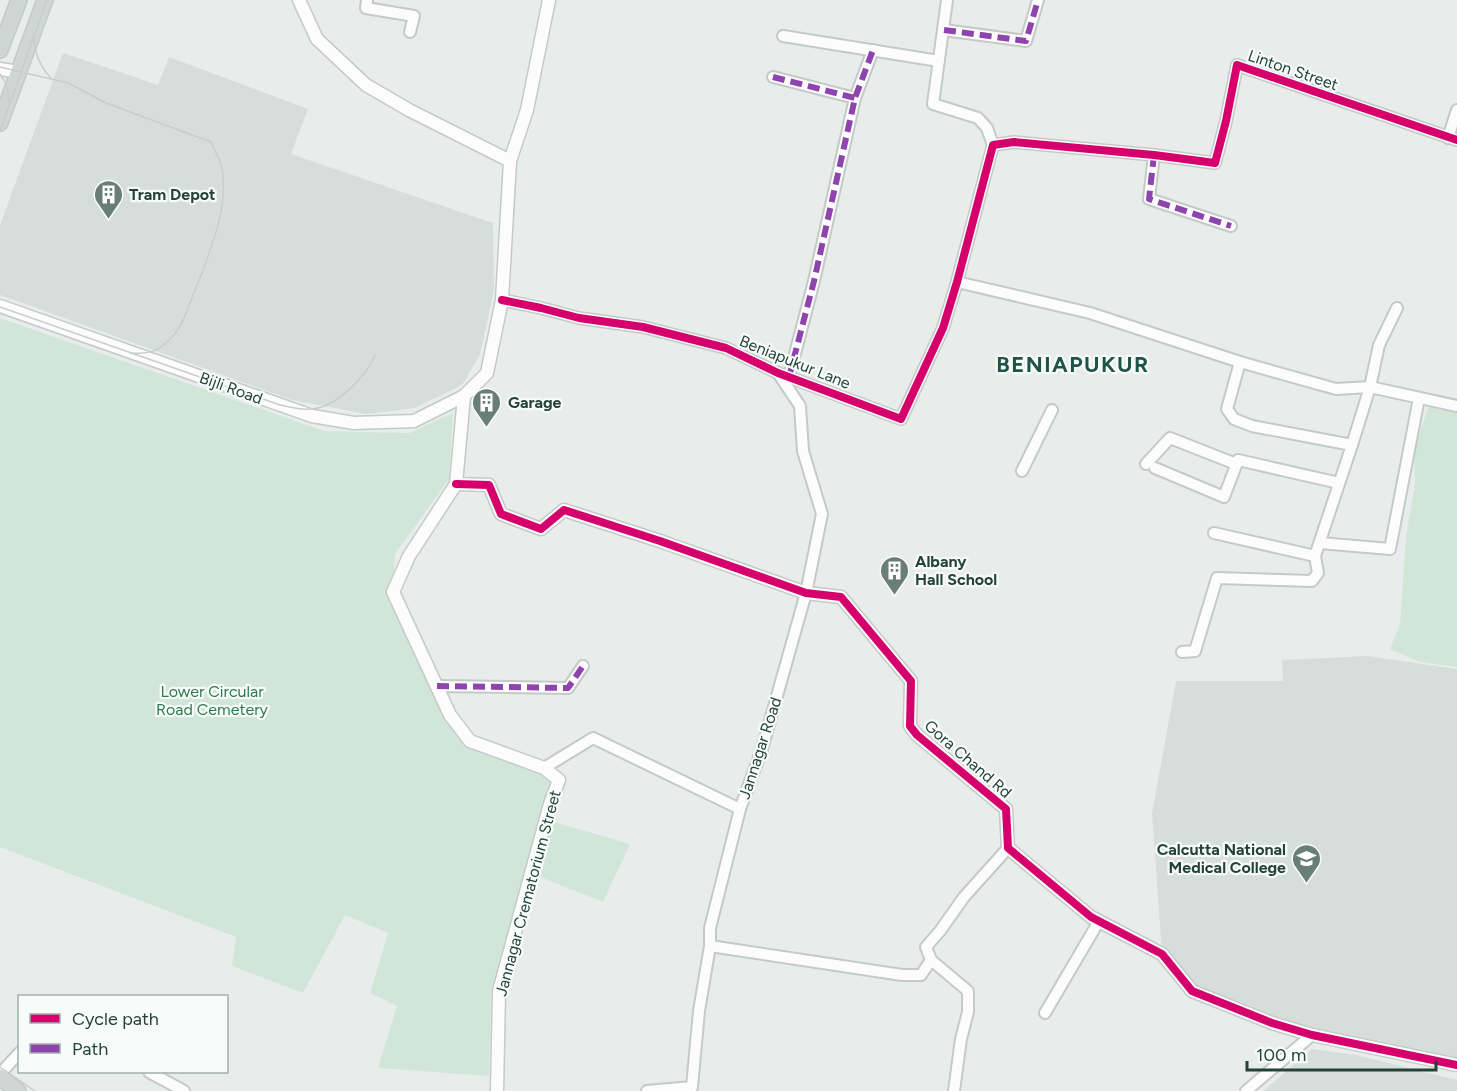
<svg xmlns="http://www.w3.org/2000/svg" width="1457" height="1091" font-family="Figtree,sans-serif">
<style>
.built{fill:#d6dedb}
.green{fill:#d1e6d8}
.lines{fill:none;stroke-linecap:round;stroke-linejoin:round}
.minor-casing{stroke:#c5cac8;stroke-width:14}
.tertiary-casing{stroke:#c5cac8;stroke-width:15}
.primary-casing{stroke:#c3ccc9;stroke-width:18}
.minor{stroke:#fcfcfc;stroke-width:10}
.tertiary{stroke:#fcfcfc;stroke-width:12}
.primary{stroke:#cfd7d5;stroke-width:15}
.tram{stroke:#c9cdcc;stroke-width:1.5}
.quiet{stroke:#8e44ad;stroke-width:6;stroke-dasharray:12 6;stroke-linecap:butt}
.cycleway-casing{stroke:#f7fbf9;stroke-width:11}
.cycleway{stroke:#d6006c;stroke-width:8}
.labels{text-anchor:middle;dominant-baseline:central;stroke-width:4.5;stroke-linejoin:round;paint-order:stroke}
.street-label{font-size:16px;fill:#24423a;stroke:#f7fbf9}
.poi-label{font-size:16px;font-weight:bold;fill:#24423a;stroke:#f7fbf9;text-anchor:start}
.park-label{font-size:16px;fill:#2d7a4b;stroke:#f7fbf9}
.district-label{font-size:22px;font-weight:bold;letter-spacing:1.5px;fill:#1f5548;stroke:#f7fbf9}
</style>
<rect width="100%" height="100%" fill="#e8edeb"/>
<g class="built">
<path d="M63,53L158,85L169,57L308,109L291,154L493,223L494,290L480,355L462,385L415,408L366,414L292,400L0,295V225Z"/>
<path d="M1368,656L1457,669V1065L1312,1035L1192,991L1162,954L1152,813L1176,681H1283L1282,660Z"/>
<path d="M1312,1049L1356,1055L1457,1080V1091H1263Z"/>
</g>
<g class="green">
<path d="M0,318L324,431L409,433L453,413L449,479L395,554L393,587L453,718L472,742L545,769L555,782L544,819L630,844L603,902L535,875L491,989L489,1076L378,1068L397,1006L370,993L388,933L345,915L303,993L232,966L236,937L0,847Z"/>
<path d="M1443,403L1457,407V667L1420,662L1390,649L1400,624L1406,536L1415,484L1414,451L1428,408Z"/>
</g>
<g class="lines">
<defs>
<g id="minor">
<path d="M367,0L366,8L414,16L410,32"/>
<path d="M947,0L933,104L978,118L987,128L993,145"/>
<path d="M944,30L1026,41L1038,0"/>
<path d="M783,36L939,61"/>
<path d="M773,77L855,98"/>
<path d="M1448,138L1457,110"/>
<path d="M1154,155L1149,199L1231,226"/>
<path d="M957,282L1090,313L1240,362L1336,389L1370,387L1457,406"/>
<path d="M502,300L541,308L579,318L643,327L726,348L778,373L901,419L943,328L957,282L993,145L1014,142L1154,155L1215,163L1226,121L1237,65L1457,140"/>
<path d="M1240,362L1227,409L1234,419L1252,426L1352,445"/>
<path d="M789,377L814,281L855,98L873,50"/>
<path d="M1146,464L1170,438L1236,464"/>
<path d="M1155,468L1224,497L1238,460L1339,483"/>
<path d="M1022,471L1052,410"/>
<path d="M1214,533L1315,556"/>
<path d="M1320,543L1390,549L1419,398"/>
<path d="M1182,652L1195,651L1217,578L1312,581L1318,573L1315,556L1352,445L1370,387L1379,345L1397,308"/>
<path d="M437,686L568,688L583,666"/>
<path d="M544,768L593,738L740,809"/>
<path d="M710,946L902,975H921L931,960"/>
<path d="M1045,1013L1099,921"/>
<path d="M149,1072L184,1091"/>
<path d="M0,1074L20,1052"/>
<path d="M647,1091L692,1087L699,1011L710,946V928L740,809L762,749L806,593L822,514L803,451L800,406L778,373"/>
<path d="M954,1091L961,1039L968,1012V991L931,960L926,947L940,931L964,897L1008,848"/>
<path d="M1246,1091L1312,1035"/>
</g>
<g id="tertiary">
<path d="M299,0L317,39L366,85L409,110L510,161"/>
<path d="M0,69L18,72"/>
<path d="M0,306L312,416L354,423L414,421L464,396L487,373L502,300L510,161L527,110L549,0"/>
<path d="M464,396L456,484L409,556L393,592L450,715L470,741L544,768L559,780L550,804L499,991L497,1091"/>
<path d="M456,484L489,485L501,514L541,529L564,510L660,541L806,593L841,597L911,681L910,726L917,735L1006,809L1008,848L1091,917L1162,954L1192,991L1272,1023L1312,1035L1457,1065"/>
</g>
<g id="primary">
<path d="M0,50L19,0"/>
<path d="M0,123L45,0"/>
<path d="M0,1077L18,1091"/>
</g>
</defs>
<use href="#minor" class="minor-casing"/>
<use href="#tertiary" class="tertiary-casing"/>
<use href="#primary" class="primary-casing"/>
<use href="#minor" class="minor"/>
<use href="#tertiary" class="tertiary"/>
<use href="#primary" class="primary"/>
<g class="tram">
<path d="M34,38C35,54 40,67 51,78"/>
<path d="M0,67L68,83L106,103L211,142C214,150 220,159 222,167C229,210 209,254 194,293C187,310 182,329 168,341C156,353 146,354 130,353"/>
<path d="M0,74C7,83 9,91 9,102"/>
<path d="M0,131L47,0"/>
<path d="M0,307L280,405C293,408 305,411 318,408C340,403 367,375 375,355"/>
<path d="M0,1067L35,1091"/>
</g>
<g class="quiet">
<path d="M944,30L1026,41L1038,0"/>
<path d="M773,77L855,98"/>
<path d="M1154,155L1149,199L1231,226"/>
<path d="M789,377L814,281L855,98L873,50"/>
<path d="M437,686L568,688L583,666"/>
</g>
<defs>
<g id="cycleway">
<path d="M502,300L541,308L579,318L643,327L726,348L778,373L901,419L943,328L957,282L993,145L1014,142L1154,155L1215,163L1226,121L1237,65L1457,140"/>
<path d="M456,484L489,485L501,514L541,529L564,510L660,541L806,593L841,597L911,681L910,726L917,735L1006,809L1008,848L1091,917L1162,954L1192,991L1272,1023L1312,1035L1457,1065"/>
</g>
</defs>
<use href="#cycleway" class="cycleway-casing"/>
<use href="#cycleway" class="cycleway"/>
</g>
<defs>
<symbol id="building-pin" viewBox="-11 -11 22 30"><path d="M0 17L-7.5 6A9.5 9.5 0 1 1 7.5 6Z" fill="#697e78" stroke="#f7fbf9"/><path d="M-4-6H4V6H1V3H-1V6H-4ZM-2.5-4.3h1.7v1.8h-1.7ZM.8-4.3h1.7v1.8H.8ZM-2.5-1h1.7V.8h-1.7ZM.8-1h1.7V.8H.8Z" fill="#fff"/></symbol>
<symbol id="university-pin" viewBox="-11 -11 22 30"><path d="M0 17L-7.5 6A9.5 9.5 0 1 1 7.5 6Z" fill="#697e78" stroke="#f7fbf9"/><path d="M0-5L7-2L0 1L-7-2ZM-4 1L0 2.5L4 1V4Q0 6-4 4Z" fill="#fff"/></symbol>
</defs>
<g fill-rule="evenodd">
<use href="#building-pin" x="92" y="178" width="33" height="45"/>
<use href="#building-pin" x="470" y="386" width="33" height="45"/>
<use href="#building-pin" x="878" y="554" width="33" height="45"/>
<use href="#university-pin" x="1290" y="842" width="33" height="45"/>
</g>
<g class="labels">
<g class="street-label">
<text transform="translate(1293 70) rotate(19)">Linton Street</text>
<text transform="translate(795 362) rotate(22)">Beniapukur Lane</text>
<text transform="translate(231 388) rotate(20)">Bijli Road</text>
<text transform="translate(760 748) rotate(-72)">Jannagar Road</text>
<text transform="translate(968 759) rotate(41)">Gora Chand Rd</text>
<text transform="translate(528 893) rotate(-75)">Jannagar Crematorium Street</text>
</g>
<g class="poi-label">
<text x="129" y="194">Tram Depot</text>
<text x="508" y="402">Garage</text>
<text x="915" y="561">Albany<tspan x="915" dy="18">Hall School</tspan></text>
<text x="1286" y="849" text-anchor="end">Calcutta National<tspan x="1286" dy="18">Medical College</tspan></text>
</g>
<g class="park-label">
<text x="212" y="691">Lower Circular<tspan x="212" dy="18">Road Cemetery</tspan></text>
</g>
<g class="district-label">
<text x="1073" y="364">BENIAPUKUR</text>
</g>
</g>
<rect x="18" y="995" width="210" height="78" fill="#f7fbf9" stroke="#a3b1ad" stroke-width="1.5"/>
<rect x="30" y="1014" width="30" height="9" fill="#d6006c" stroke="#a3b1ad" stroke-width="1.5"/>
<text x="72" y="1025" font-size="18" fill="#24423a">Cycle path</text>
<rect x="30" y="1044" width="30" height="9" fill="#8e44ad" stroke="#a3b1ad" stroke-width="1.5"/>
<text x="72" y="1055" font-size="18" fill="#24423a">Path</text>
<path d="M1247 1061v9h189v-9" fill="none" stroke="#24423a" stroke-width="3"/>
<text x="1256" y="1061" font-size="18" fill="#24423a" stroke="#f7fbf9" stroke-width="4.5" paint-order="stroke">100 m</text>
</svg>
